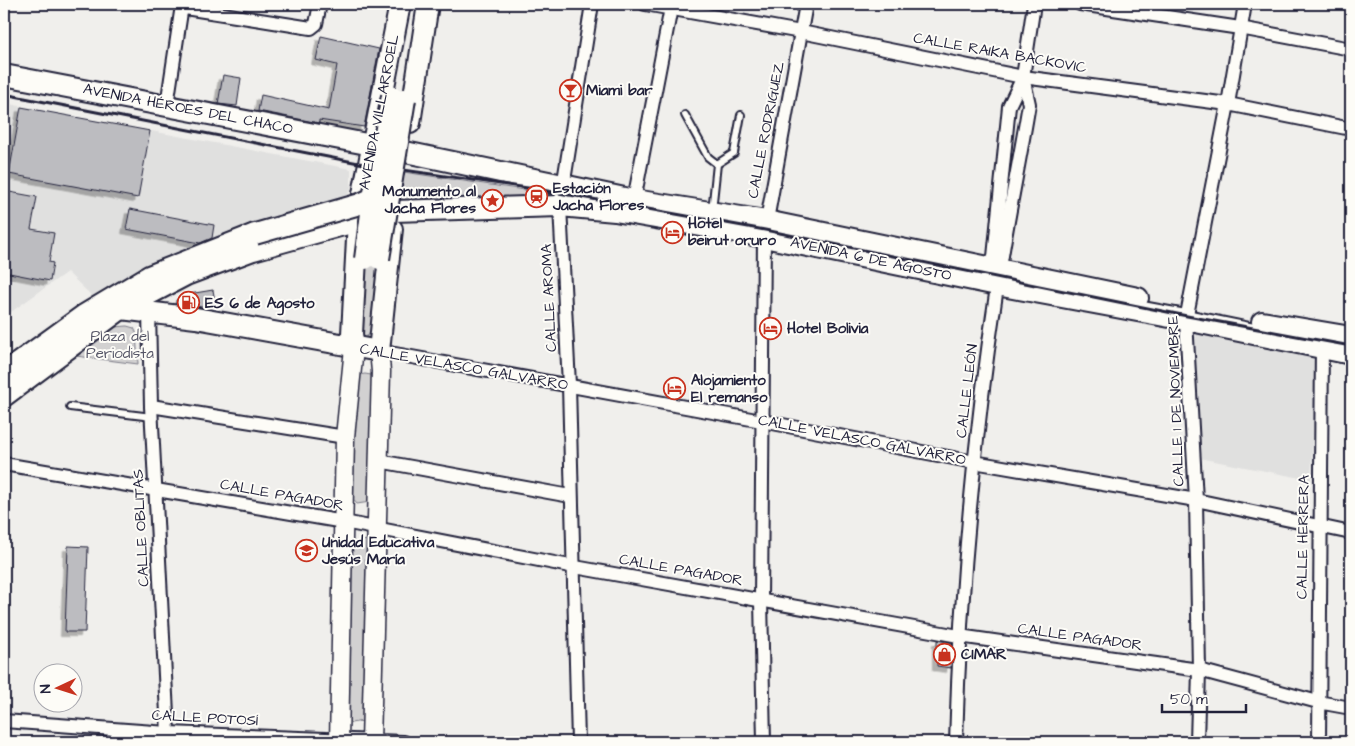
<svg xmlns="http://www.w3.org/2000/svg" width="1355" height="746" font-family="'Architects Daughter',sans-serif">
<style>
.built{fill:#e0e0df}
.green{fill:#d2d1d1;stroke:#7a7a86}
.building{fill:#bcbcc0;stroke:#22223b;filter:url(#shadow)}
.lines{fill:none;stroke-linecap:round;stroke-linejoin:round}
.service-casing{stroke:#22223b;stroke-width:10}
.minor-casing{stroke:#22223b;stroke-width:16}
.secondary-casing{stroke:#22223b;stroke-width:21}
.primary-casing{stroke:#22223b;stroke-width:24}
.service{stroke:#fdfcf7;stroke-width:6}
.minor{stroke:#fdfcf7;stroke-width:12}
.secondary{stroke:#fdfcf7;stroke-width:18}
.primary{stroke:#fdfcf7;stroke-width:20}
.rail{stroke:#22223b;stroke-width:3}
.primary-bridge-casing{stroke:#22223b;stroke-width:24;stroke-linecap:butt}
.primary-bridge{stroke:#fdfcf7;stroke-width:20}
.labels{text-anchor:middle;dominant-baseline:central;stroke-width:4;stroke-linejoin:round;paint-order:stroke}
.street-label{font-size:15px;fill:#22223b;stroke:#fdfcf7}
.poi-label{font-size:15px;font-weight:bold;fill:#22223b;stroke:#fdfcf7;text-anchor:start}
.park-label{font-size:15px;fill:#575768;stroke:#fdfcf7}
</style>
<defs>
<filter id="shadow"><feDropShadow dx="-4.5" dy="4.5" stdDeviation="0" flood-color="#0004"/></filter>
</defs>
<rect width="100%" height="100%" fill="#f0efec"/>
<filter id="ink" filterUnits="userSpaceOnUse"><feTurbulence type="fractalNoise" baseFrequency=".02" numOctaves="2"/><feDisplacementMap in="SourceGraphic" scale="10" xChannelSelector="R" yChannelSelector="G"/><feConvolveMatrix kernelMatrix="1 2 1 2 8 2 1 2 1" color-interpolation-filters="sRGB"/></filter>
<g filter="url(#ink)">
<g class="built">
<path d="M4,103L351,169V189L342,203L205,244L131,274L92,296L67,272L4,317Z"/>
<path d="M1201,330L1309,351L1316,364L1311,480L1199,458L1195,337Z"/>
</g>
<g class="green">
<path d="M390,170L544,193L546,202L394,206Z"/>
<path d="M379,228L374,327L373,333L365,337L360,335L357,288Z"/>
<path d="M127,326L134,328L136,332L138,364L76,356L115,327Z"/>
<path d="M365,374L371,375L377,381L370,502L357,504L351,497L350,488L358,375Z"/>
<path d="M367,540L371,544L366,717L363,721L351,723L346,718L350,551L356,542Z"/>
</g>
<g class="building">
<path d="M321,36L379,49L364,127L319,120V123L258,111L261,95L329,110L337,65L316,60Z"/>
<path d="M223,75L241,78L237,106L218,104Z"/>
<path d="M21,107L150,131L138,198L9,174Z"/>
<path d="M4,191L37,197L31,229L54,233L49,262L53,263L50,281L4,272Z"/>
<path d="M130,209L214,225L212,238L200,243L126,229Z"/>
<path d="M213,290L216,307L208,308L176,304V300L189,294Z"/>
<path d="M68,546L88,547L85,632H65Z"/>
<path d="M937,640L952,643L951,668L937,666Z"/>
</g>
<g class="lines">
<defs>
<g id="service">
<path d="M685,115L708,157L717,164L712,211"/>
<path d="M717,164L734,153L741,115"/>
<path d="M70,407L152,417"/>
</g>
<g id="minor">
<path d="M645,4L801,32L1023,77L1228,104L1351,129"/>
<path d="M1080,4L1240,28L1351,49"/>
<path d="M167,105L181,12L185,8L311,28L316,24L320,4"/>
<path d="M634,200L671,8"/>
<path d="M993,267L1009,106L1023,77L1034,4"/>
<path d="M149,311L151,406L168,733L165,742"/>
<path d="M379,351L762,421L974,462L1196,500L1351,533"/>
<path d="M151,406L345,437"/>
<path d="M379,461L570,496"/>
<path d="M4,464L344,522L575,567L959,636L1199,670L1318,702L1351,708"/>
<path d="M4,721L168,733L404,742"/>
<path d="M578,742L569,385L560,206L592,4"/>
<path d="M764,742L761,600L764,237L806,4"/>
<path d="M956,742C960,590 974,438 997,287C1006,226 1019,165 1029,104L1023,77"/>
<path d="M1197,742L1199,670L1196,500L1186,320L1228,104L1245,4"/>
<path d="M1319,742L1322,342"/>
</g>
<g id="secondary">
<path d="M339,742L345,437L354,348"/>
<path d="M371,742L381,371L379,351"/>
</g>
<g id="primary">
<path d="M4,75L372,145L634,200L766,221L1138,298"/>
<path d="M410,123L428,4"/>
<path d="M373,215L366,209L363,194L400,4"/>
<path d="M121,309L196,318L379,351"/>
<path d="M1262,322L1351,337"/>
<path d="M354,348L352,334L358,220"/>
<path d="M379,351L392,229"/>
<path d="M4,373L84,315L149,276L255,234"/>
<path d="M4,396L121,309L186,275L253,250L394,211L560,206L615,211L764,237L997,285L1186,320L1351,354"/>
</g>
</defs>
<use href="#service" class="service-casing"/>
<use href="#minor" class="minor-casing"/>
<use href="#secondary" class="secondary-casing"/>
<use href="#primary" class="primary-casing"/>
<use href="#service" class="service"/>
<use href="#minor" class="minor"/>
<use href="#secondary" class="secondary"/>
<use href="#primary" class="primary"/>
<path class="rail" d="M4,94L369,165L542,190L765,230L1187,316L1351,346"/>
<defs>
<g id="primary-bridge">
<path d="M255,234L360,204L373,198"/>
<path d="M365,259L373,198L392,96"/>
<path d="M379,259L405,99"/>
</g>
</defs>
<use href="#primary-bridge" class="primary-bridge-casing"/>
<use href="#primary-bridge" class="primary-bridge"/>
</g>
</g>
<defs>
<symbol id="bar-ring" viewBox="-11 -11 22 22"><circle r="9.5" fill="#fdfcf7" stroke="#c8321e" stroke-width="1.5"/><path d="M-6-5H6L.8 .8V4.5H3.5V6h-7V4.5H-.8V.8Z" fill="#c8321e"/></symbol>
<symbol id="station-ring" viewBox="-11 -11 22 22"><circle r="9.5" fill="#fdfcf7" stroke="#c8321e" stroke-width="1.5"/><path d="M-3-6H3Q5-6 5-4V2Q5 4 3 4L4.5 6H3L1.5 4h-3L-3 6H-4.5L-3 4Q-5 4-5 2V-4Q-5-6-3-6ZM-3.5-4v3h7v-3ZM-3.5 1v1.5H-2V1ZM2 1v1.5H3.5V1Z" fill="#c8321e"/></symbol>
<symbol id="sight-ring" viewBox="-11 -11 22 22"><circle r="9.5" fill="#fdfcf7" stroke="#c8321e" stroke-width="1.5"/><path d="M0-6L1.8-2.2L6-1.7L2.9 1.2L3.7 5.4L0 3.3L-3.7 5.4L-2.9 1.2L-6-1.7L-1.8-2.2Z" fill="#c8321e"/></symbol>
<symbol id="hotel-ring" viewBox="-11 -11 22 22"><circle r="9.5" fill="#fdfcf7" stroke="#c8321e" stroke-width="1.5"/><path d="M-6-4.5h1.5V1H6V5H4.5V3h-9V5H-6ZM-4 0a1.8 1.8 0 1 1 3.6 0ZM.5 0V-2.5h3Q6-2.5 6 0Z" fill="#c8321e"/></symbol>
<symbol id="fuel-ring" viewBox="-11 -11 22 22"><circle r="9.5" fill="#fdfcf7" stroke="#c8321e" stroke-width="1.5"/><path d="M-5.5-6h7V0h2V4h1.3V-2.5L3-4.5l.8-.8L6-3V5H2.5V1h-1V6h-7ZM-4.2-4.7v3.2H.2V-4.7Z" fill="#c8321e"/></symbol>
<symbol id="school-ring" viewBox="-11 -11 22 22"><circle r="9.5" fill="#fdfcf7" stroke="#c8321e" stroke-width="1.5"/><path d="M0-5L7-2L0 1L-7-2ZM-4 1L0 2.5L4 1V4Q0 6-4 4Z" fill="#c8321e"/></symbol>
<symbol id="shop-ring" viewBox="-11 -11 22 22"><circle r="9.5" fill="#fdfcf7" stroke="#c8321e" stroke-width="1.5"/><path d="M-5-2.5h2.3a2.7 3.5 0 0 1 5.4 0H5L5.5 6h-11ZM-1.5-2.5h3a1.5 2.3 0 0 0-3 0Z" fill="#c8321e"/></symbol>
</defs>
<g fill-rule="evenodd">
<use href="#bar-ring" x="558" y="78" width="25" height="25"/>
<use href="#station-ring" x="524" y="184" width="25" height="25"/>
<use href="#sight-ring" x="480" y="188" width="25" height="25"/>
<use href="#hotel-ring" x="660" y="220" width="25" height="25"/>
<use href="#fuel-ring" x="176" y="290" width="25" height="25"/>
<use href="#hotel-ring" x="758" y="316" width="25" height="25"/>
<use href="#hotel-ring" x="662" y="376" width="25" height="25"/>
<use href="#school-ring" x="294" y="538" width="25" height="25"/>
<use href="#shop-ring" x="932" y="642" width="25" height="25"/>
</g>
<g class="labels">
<g class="street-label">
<text transform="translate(1000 53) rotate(10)">CALLE RAIKA BACKOVIC</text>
<text transform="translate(188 109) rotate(11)">AVENIDA HÉROES DEL CHACO</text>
<text transform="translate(379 112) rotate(-79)">AVENIDA VILLARROEL</text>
<text transform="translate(766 130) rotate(-79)">CALLE RODRIGUEZ</text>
<text transform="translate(871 259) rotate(12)">AVENIDA 6 DE AGOSTO</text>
<text transform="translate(549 298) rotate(-93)">CALLE AROMA</text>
<text transform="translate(464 367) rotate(10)">CALLE VELASCO GALVARRO</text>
<text transform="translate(967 391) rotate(-83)">CALLE LEÓN</text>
<text transform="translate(1176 401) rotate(-92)">CALLE 1 DE NOVIEMBRE</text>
<text transform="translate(862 440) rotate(11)">CALLE VELASCO GALVARRO</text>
<text transform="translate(282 495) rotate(10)">CALLE PAGADOR</text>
<text transform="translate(141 528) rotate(-93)">CALLE OBLITAS</text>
<text transform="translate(1303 537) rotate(-89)">CALLE HERRERA</text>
<text transform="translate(681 570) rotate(10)">CALLE PAGADOR</text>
<text transform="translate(1080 637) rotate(8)">CALLE PAGADOR</text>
<text transform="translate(205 718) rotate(3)">CALLE POTOSÍ</text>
</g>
<g class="poi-label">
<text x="586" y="90">Miami bar</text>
<text x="553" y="188">Estación<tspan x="553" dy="17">Jacha Flores</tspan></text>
<text x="476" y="191" text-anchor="end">Monumento al<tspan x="476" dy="17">Jacha Flores</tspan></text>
<text x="688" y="223">Hotel<tspan x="688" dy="17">beirut oruro</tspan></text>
<text x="205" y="303">ES 6 de Agosto</text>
<text x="787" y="328">Hotel Bolivia</text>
<text x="691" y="380">Alojamiento<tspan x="691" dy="17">El remanso</tspan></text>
<text x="322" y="542">Unidad Educativa<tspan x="322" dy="17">Jesús María</tspan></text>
<text x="961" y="654">CIMAR</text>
</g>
<g class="park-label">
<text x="120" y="336">Plaza del<tspan x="120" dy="17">Periodista</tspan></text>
</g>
</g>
<rect width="1355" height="746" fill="none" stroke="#fdfcf7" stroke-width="20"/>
<rect x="10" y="10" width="1335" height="726" fill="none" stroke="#22223b" stroke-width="2" filter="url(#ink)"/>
<g transform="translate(58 688) rotate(266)"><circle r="24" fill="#fdfcf7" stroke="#a5a5ac"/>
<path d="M0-4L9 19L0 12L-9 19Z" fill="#c8321e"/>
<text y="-8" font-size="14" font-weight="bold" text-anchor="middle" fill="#22223b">N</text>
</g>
<path d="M1162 704v8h84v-8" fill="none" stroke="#22223b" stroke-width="2.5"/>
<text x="1170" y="704" font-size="15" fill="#22223b" stroke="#fdfcf7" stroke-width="4" paint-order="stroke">50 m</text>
</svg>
